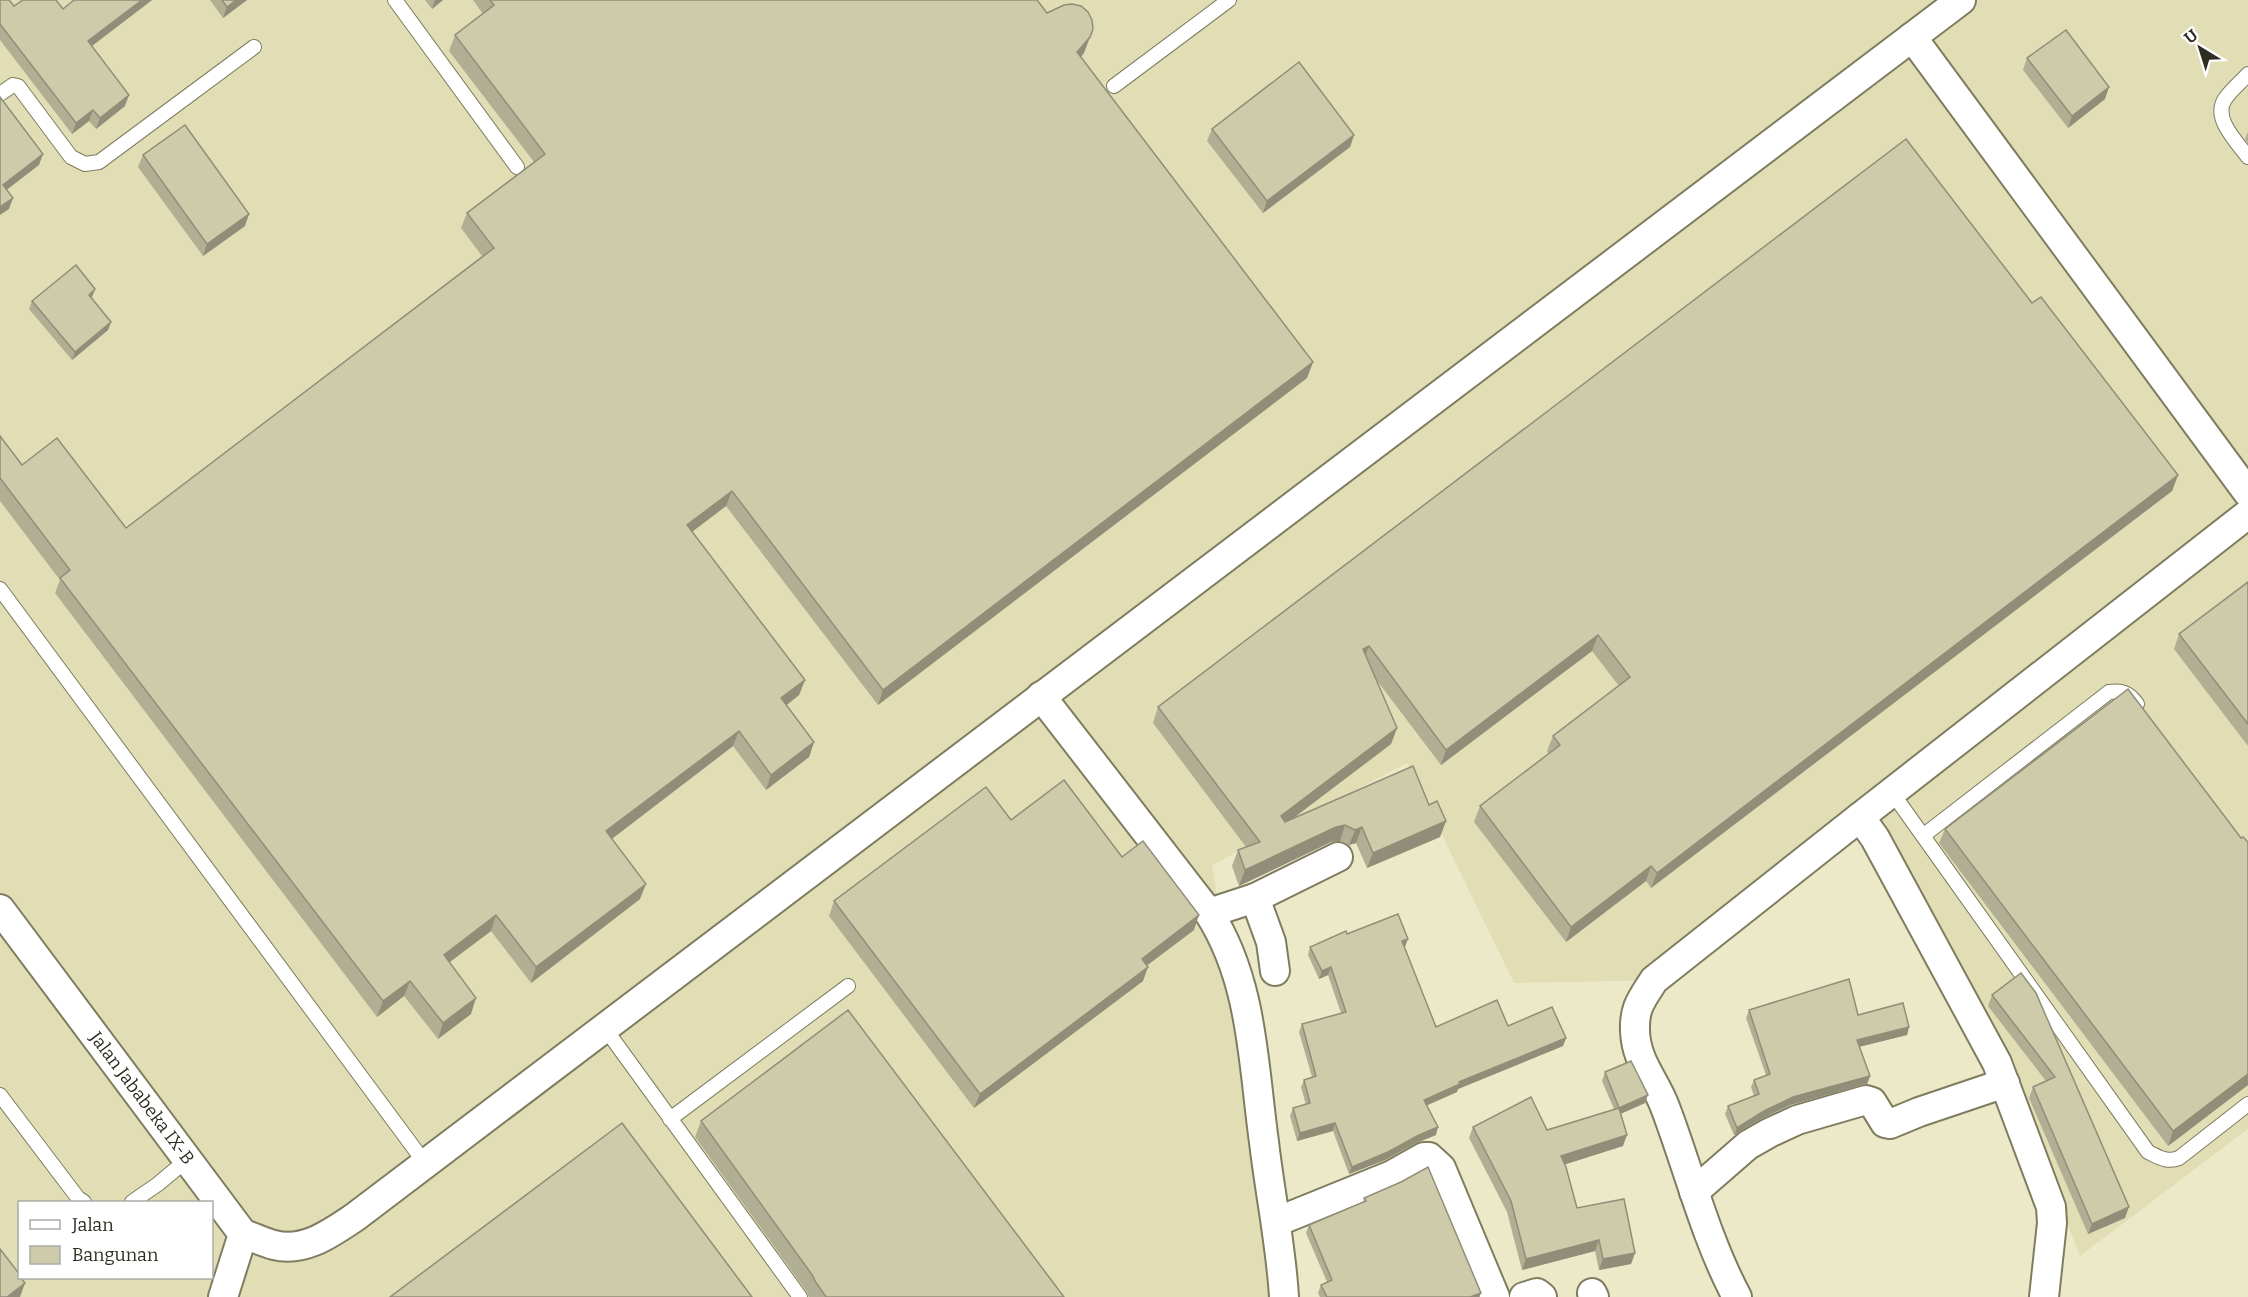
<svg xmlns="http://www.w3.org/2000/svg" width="2248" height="1297" font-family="Bitter,serif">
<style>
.built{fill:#e1ddb5;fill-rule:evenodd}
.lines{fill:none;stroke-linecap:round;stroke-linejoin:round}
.service-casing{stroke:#7f7c5f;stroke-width:16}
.minor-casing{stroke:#7f7c5f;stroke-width:32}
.service{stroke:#fff;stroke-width:14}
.minor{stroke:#fff;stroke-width:28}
.wall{fill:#b1af93}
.shaded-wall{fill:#908e78}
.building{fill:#cecbab;stroke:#908e78;stroke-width:1.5}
.labels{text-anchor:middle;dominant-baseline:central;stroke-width:5;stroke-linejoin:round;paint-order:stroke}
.street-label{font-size:18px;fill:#2f2d21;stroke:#fff}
</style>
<rect width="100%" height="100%" fill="#ece9c8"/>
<path class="built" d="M0,0H2248V1129L2080,1256L1990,1023L1937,920L1879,818L1677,980L1514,983L1407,763L1212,865L1282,1283L1278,1297H0ZM20,1202H212V1278H20Z"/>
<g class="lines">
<defs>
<g id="service">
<path d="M395,0L517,167"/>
<path d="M2248,74C2241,82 2231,90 2225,99C2212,118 2237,142 2248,157"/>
<path d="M1114,86L1229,0"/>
<path d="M0,94L13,85L18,86L71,157L85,164L99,162L254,47"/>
<path d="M0,589L425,1163"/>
<path d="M1891,791L2148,1152C2159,1157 2167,1163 2179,1158L2248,1104"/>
<path d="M1924,835L2109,692C2122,690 2129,693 2137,704"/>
<path d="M604,1027L800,1297"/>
<path d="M0,1095L78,1198L84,1202"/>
<path d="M670,1119L848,986"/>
<path d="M132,1202L158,1184L188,1159"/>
</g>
<g id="minor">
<path d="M1912,37L2248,493"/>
<path d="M1041,696L1209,913C1253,982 1253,1063 1264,1142C1270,1194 1281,1245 1284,1297"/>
<path d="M1255,898L1271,942L1275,971"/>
<path d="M0,909L243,1234"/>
<path d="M1209,913L1255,898L1338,857"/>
<path d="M1694,1192L1748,1145L1769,1133L1797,1120L1866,1100L1872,1102L1885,1123L1890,1124L1919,1112L2005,1083"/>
<path d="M1276,1222L1392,1175L1424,1157H1429L1441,1168L1495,1297"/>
<path d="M243,1234C253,1237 263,1242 274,1245C304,1253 331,1233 355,1217L1961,0"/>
<path d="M1592,1293L1594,1297"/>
<path d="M223,1297L243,1234"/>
<path d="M1524,1297L1537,1293L1542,1297"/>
<path d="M1737,1297C1705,1237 1689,1170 1665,1107C1655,1080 1636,1062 1635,1031C1634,1007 1642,999 1654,980L1860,817"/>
<path d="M2044,1297L2052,1223L2051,1207L1997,1063L1875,838L1860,817L2248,514"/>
</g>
</defs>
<use href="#service" class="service-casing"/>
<use href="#minor" class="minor-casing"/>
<use href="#service" class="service"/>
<use href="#minor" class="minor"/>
</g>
<g class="wall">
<path d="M0,0L14,6L63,9L74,0H152L92,46L125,106L96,129L89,121L72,134L0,40Z"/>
<path d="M210,0H247L223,18Z"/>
<path d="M425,0H443L432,9Z"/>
<path d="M473,0H1037L1047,13L1084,53L1081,57L1313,362L1307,378L878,705L726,506L692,532L805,680L799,695L787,705L814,742L809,757L766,790L733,746L612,839L640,899L531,983L491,931L449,962L471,1014L438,1039L404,996L377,1017L55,593L60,580L0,501V436L22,465L126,528L482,256L461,228L467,213L534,162L449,51L455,35L483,14Z"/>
<path d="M2027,58L2105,99L2068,128L2023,70Z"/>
<path d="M1212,129L1354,135L1350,147L1263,213L1207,141Z"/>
<path d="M2248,132V143L2245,139Z"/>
<path d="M143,155L245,226L203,256L138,167Z"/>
<path d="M95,289L91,298L111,322L108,330L72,360L29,309L32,301Z"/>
<path d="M2032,303L2178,475L2172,491L1651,888L1646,881L1566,942L1474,822L1480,806L1549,754L1547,751L1553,736L1619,686L1592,651L1441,765L1375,678L1397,728L1391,744L1292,819L1429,805L1446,821L1440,837L1367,868L1356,843L1349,845L1340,841L1331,842L1239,886L1232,866L1238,850L1246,847L1153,723L1158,707Z"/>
<path d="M2248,582V746L2174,649L2179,634Z"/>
<path d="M1011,820L1122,857L1194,930L1147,965L1143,981L974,1108L829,916L834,901Z"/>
<path d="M1945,829L2241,838L2248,842V1085L2168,1146L1939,843Z"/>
<path d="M1310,947H1405H1404L1436,1027L1508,1026L1566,1038L1563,1046L1458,1089L1457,1092L1427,1105L1436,1135L1416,1143L1385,1160L1349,1174L1333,1131L1297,1141L1290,1116L1293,1108L1306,1105L1301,1087L1304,1080L1312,1077L1299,1032L1302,1024L1341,1013L1328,975L1319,979L1308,955Z"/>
<path d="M2021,973L2125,1218L2088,1234L2029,1098L2033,1087L2046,1081L1988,1006L1992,995Z"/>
<path d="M1749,1010L1858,1015L1909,1027L1907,1035L1859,1047L1870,1076L1867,1084L1790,1105L1761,1119L1734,1135L1725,1114L1728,1106L1754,1096L1751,1087L1754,1080L1766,1075L1746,1018Z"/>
<path d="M1605,1072L1645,1103L1620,1114L1623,1146L1565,1164L1577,1208L1635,1253L1631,1264L1599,1270L1595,1251L1522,1270L1507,1212L1469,1138L1473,1127L1547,1130L1614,1109L1602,1081Z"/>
<path d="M701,1121L1064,1297H809L807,1292L695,1137Z"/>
<path d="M1364,1198L1481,1293L1479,1297H1320L1318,1293L1321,1285L1327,1282L1306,1233L1309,1225L1363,1203Z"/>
</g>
<g class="shaded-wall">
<path d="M142,0H152L84,52L88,41Z"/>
<path d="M236,0H247L223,18L227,7Z"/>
<path d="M435,0H443L432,9Z"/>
<path d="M1090,37L1084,53L1071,68L1077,52Z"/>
<path d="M2109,87L2105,99L2068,128L2072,116Z"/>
<path d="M129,95L125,106L96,129L100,118Z"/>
<path d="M93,110L89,121L72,134L76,123Z"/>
<path d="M1354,135L1350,147L1263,213L1267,201Z"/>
<path d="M43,154L39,165L0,195L3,185Z"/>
<path d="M13,198L9,209L0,215V207Z"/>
<path d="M249,214L245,226L203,256L207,244Z"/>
<path d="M95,289L92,297L86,303L89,295Z"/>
<path d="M111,322L108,330L72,360L75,352Z"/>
<path d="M1313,362L1307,378L878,705L883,690Z"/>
<path d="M2178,475L2172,491L1651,888L1657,873Z"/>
<path d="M732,491L726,506L681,540L687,525Z"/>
<path d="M1598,635L1592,651L1441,765L1446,750Z"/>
<path d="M1369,646L1363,661V649Z"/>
<path d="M805,680L799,695L775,714L781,698Z"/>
<path d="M1397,728L1391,744L1275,832L1281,816Z"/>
<path d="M739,731L733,746L601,847L606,831Z"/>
<path d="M814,742L809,757L766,790L771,775Z"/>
<path d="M1446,821L1440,837L1367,868L1373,853Z"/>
<path d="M1345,825L1340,841L1331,842L1239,886L1245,870L1336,827Z"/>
<path d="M1362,827L1356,843L1349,845L1355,830Z"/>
<path d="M1651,866L1646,881L1566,942L1571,927Z"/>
<path d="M646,884L640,899L531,983L536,967Z"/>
<path d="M496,915L491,931L438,971L444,955Z"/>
<path d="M1199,915L1194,930L1137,973L1142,959Z"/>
<path d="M1408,939L1405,947L1399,949L1402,941Z"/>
<path d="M1148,967L1143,981L974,1108L980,1094Z"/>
<path d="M1331,967L1328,975L1319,979L1322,971Z"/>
<path d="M410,981L404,996L377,1017L383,1001Z"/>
<path d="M476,998L471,1014L438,1039L443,1023Z"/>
<path d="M1909,1027L1907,1035L1854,1048L1857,1040Z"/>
<path d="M1566,1038L1563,1046L1458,1089L1457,1092L1421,1108L1424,1100L1459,1082Z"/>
<path d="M2248,1074V1085L2168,1146L2173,1131Z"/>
<path d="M1870,1076L1867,1084L1790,1105L1761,1119L1734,1135L1737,1128L1764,1111L1793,1097Z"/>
<path d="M1648,1095L1645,1103L1616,1116L1619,1108Z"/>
<path d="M1335,1123L1333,1131L1297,1141L1300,1133Z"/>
<path d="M1438,1127L1436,1135L1416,1143L1385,1160L1349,1174L1352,1167L1419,1135Z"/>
<path d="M1627,1135L1623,1146L1557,1167L1561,1156Z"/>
<path d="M2129,1207L2125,1218L2088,1234L2092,1224Z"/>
<path d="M1599,1240L1595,1251L1522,1270L1526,1259Z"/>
<path d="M1635,1253L1631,1264L1599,1270L1603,1259Z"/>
<path d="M25,1283L20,1297H7Z"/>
<path d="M1481,1293L1479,1297H1470Z"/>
</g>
<g class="building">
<path d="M0,0H9L14,6L23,0H56L63,9L74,0H142L88,41L129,95L100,118L93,110L76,123L0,24Z"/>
<path d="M222,0H236L227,7Z"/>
<path d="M490,0H1037L1047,13L1064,5L1072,4L1081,6L1088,12L1092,20L1093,29L1090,37L1077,52L1313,362L883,690L732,491L687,525L805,680L781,698L814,742L771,775L739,731L606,831L646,884L536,967L496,915L444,955L476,998L443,1023L410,981L383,1001L60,578L70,570L0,478V436L22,465L57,438L126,528L494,248L467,213L545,154L455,35L494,5Z"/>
<path d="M2066,30L2109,87L2072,116L2027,58Z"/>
<path d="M1299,62L1354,135L1267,201L1212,129Z"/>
<path d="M0,97L43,154L3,185L13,198L0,207Z"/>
<path d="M185,125L249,214L207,244L143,155Z"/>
<path d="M1906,139L2032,303L2041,297L2178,475L1657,873L1651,866L1571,927L1480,806L1560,745L1553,736L1630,677L1598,635L1446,750L1369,646L1363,649L1397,728L1281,816L1285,822L1413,766L1429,805L1437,801L1446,821L1373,853L1362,827L1355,830L1345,825L1336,827L1245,870L1238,850L1260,842L1158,707Z"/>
<path d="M76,265L95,289L89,295L111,322L75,352L32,301Z"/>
<path d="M2248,582V724L2179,634Z"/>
<path d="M2128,689L2241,838L2243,837L2248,842V1074L2173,1131L1945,829Z"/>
<path d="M1064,780L1122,857L1143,841L1199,915L1142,959L1148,967L980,1094L834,901L986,787L1011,820Z"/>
<path d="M1398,914L1408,939L1402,941L1436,1027L1497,1000L1508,1026L1552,1007L1566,1038L1459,1082L1460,1084L1424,1100L1438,1127L1419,1135L1388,1152L1352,1167L1335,1123L1300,1133L1293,1108L1310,1103L1304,1080L1316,1076L1302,1024L1346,1012L1331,967L1322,971L1310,947L1346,931L1347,934Z"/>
<path d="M2021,973L2036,993L2129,1207L2092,1224L2033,1087L2055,1077L1992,995Z"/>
<path d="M1849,979L1858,1015L1903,1003L1909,1027L1857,1040L1870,1076L1793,1097L1764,1111L1737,1128L1728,1106L1759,1094L1754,1080L1770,1074L1749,1010Z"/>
<path d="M848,1010L1064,1297H826L815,1281L813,1276L701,1121Z"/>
<path d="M1631,1061L1648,1095L1619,1108L1605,1072Z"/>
<path d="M1531,1097L1547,1130L1619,1108L1627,1135L1561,1156L1566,1167L1577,1208L1624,1199L1635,1253L1603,1259L1599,1240L1526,1259L1511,1201L1473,1127Z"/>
<path d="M622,1123L752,1297H390Z"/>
<path d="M1428,1167L1481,1293L1470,1297H1327L1321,1285L1332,1280L1309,1225L1366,1201L1364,1198L1401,1182Z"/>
<path d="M0,1249L20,1275V1278H21L25,1283L7,1297H0Z"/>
</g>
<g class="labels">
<g class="street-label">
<text transform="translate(142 1098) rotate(53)">Jalan Jababeka IX-B</text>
</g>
</g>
<rect x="18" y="1201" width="195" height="78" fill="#ffffff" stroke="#acaba6" stroke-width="1.5"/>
<rect x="30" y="1220" width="30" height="9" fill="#ffffff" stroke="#acaba6" stroke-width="1.5"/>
<text x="72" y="1231" font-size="18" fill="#2f2d21">Jalan</text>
<rect x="30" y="1246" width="30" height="18" fill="#cecbab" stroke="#acaba6" stroke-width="1.5"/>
<text x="72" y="1261" font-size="18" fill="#2f2d21">Bangunan</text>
<g transform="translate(2200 48) rotate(322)" stroke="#ffffff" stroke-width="4.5" paint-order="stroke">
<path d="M0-4.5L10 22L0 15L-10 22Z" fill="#2f2d21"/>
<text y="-9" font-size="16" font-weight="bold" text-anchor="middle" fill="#2f2d21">U</text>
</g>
</svg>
